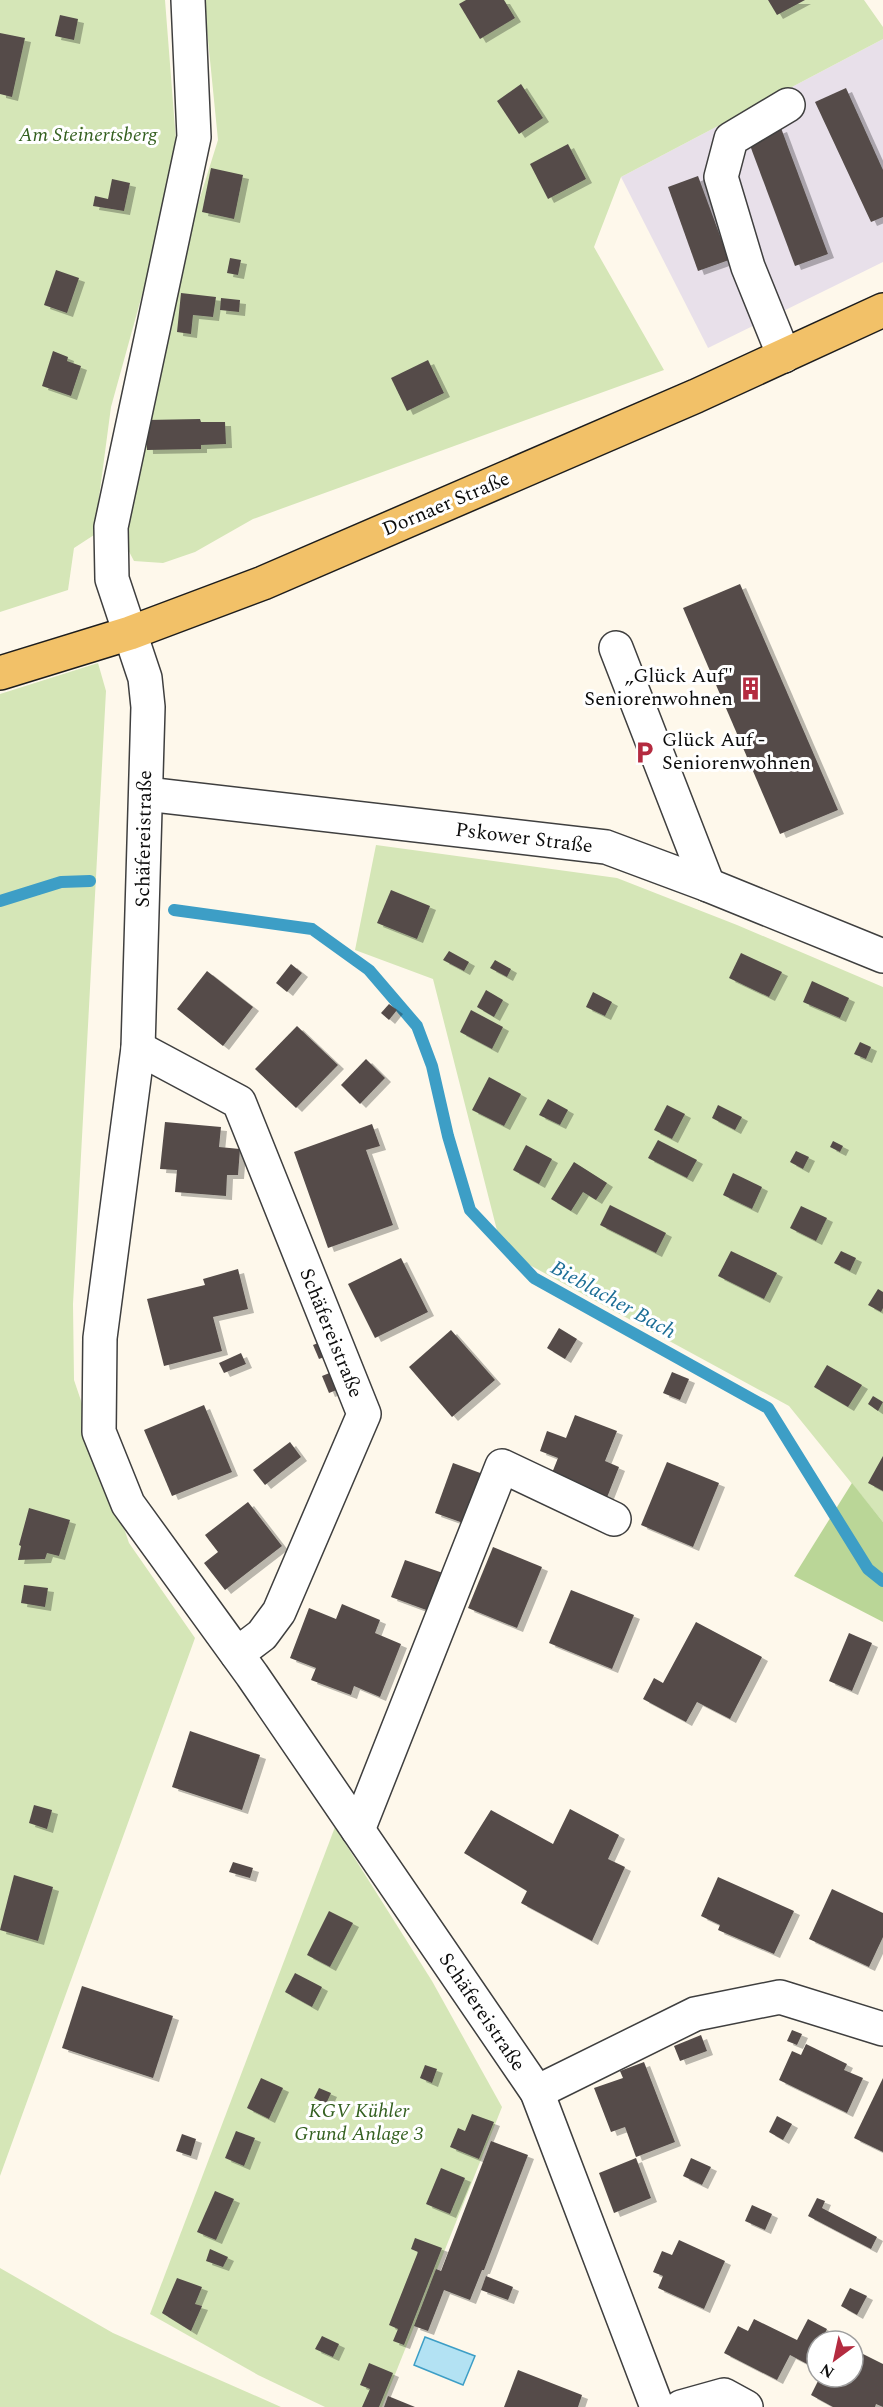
<svg xmlns="http://www.w3.org/2000/svg" width="883" height="2407" font-family="Spectral,serif">
<style>
.industrial{fill:#e8e0ea}
.green{fill:#d5e6b7}
.forest{fill:#bad697}
.water{fill:#b3e2f3;stroke:#3d9ec6;stroke-width:1.5}
.lines{fill:none;stroke-linecap:round;stroke-linejoin:round}
.stream{stroke:#3d9ec6;stroke-width:12}
.building{fill:#544c49;filter:url(#shadow)}
.minor-casing{stroke:#3f3f3f;stroke-width:36}
.major-casing{stroke:#1d1d1d;stroke-width:36}
.minor{stroke:#fff;stroke-width:33}
.major{stroke:#f2c168;stroke-width:33}
.labels{text-anchor:middle;dominant-baseline:central;stroke-width:6;stroke-linejoin:round;paint-order:stroke}
.park-label{font-size:20px;font-style:italic;fill:#346020;stroke:#fff}
.street-label{font-size:20px;fill:#0c0c0c;stroke:#fff}
.poi-label{font-size:20px;fill:#0c0c0c;stroke:#fff;text-anchor:end}
.water-label{font-size:21px;font-style:italic;fill:#1c6e96;stroke:#fff}
</style>
<defs>
<filter id="shadow"><feDropShadow dx="6" dy="4" stdDeviation="0" flood-color="#0004"/></filter>
</defs>
<rect width="100%" height="100%" fill="#fef8eb"/>
<path class="industrial" d="M883,39V262L708,348L621,177Z"/>
<g class="green">
<path d="M0,0H165L176,141L163,219L111,407L94,535L74,548L68,590L0,612Z"/>
<path d="M204,0H864L883,27V39L621,177L594,247L664,370L253,519L195,552L163,563L134,561L124,542L183,252L218,140Z"/>
<path d="M98,663L106,691L73,1304L74,1380L129,1543L195,1638L0,2176V694Z"/>
<path d="M376,845L617,878L737,925L883,987V1522L789,1406L502,1250L433,979L355,950Z"/>
<path d="M335,1827L432,1981L502,2107L382,2407H325L258,2375L150,2314Z"/>
<path d="M0,2268L113,2333L281,2407H0Z"/>
</g>
<path class="forest" d="M852,1483L883,1522V1622L794,1576Z"/>
<path class="water" d="M425,2337L475,2356L463,2385L414,2365Z"/>
<g class="lines">
<g class="stream">
<path d="M0,901L61,882L90,881"/>
<path d="M174,910L312,929L369,970L417,1026L432,1066L448,1136L470,1210L534,1278L768,1408L868,1569L883,1581"/>
</g>
</g>
<g class="building">
<path d="M466,0H504L515,18L480,39L459,4Z"/>
<path d="M768,0H805L777,15Z"/>
<path d="M60,15L78,19L74,40L55,36Z"/>
<path d="M0,33L25,38L12,97L0,94Z"/>
<path d="M521,84L543,118L519,134L497,101Z"/>
<path d="M846,88L883,170V217L871,222L815,102Z"/>
<path d="M781,128L828,254L795,266L748,140Z"/>
<path d="M568,144L586,179L548,199L530,164Z"/>
<path d="M211,168L243,175L234,219L202,212Z"/>
<path d="M698,176L729,260L698,271L668,187Z"/>
<path d="M112,179L130,183L124,211L93,206L95,196L108,199Z"/>
<path d="M230,258L241,260L238,275L227,273Z"/>
<path d="M56,270L79,278L67,313L44,305Z"/>
<path d="M181,293L216,297L213,317L193,315L191,334L177,332Z"/>
<path d="M221,298L240,300L239,312L220,310Z"/>
<path d="M53,351L68,357L67,361L81,366L71,396L42,386Z"/>
<path d="M428,360L444,393L407,411L391,378Z"/>
<path d="M200,419L201,422H225L226,444L201,445V449L147,450L146,420Z"/>
<path d="M740,584L838,810L780,834L683,608Z"/>
<path d="M391,890L430,906L417,939L377,923Z"/>
<path d="M449,951L469,962L464,971L443,960Z"/>
<path d="M741,953L782,972L769,997L729,978Z"/>
<path d="M495,960L511,969L507,977L490,968Z"/>
<path d="M291,964L302,973L287,992L276,983Z"/>
<path d="M207,971L253,1007L223,1046L177,1009Z"/>
<path d="M812,981L849,998L840,1018L803,1002Z"/>
<path d="M486,990L503,1000L494,1017L477,1007Z"/>
<path d="M593,992L612,1002L605,1016L586,1007Z"/>
<path d="M389,1004L397,1010L389,1020L381,1013Z"/>
<path d="M471,1010L503,1027L492,1049L460,1032Z"/>
<path d="M297,1026L338,1065L296,1108L255,1069Z"/>
<path d="M860,1042L871,1047L866,1059L854,1054Z"/>
<path d="M366,1059L385,1078L360,1104L341,1085Z"/>
<path d="M489,1077L521,1094L504,1126L472,1110Z"/>
<path d="M548,1099L568,1110L560,1125L539,1115Z"/>
<path d="M667,1105L685,1114L672,1139L654,1130Z"/>
<path d="M718,1105L742,1117L735,1130L712,1118Z"/>
<path d="M165,1122L221,1127L219,1147L240,1149L238,1175H227L226,1196L175,1192L177,1170L160,1169Z"/>
<path d="M372,1124L380,1146L366,1150L393,1225L328,1248L294,1152Z"/>
<path d="M658,1140L697,1160L687,1178L648,1158Z"/>
<path d="M833,1141L843,1146L840,1152L830,1147Z"/>
<path d="M526,1145L552,1159L539,1184L513,1170Z"/>
<path d="M796,1151L809,1157L803,1169L790,1162Z"/>
<path d="M574,1162L607,1183L596,1200L583,1192L571,1211L551,1199Z"/>
<path d="M733,1173L762,1187L752,1209L723,1195Z"/>
<path d="M610,1205L666,1233L656,1253L600,1225Z"/>
<path d="M801,1206L827,1218L816,1241L790,1228Z"/>
<path d="M731,1251L777,1273L764,1299L718,1276Z"/>
<path d="M841,1251L856,1258L850,1271L834,1263Z"/>
<path d="M401,1258L428,1312L375,1338L348,1284Z"/>
<path d="M238,1269L248,1309L213,1317L222,1351L164,1366L147,1299L205,1285L203,1279Z"/>
<path d="M878,1289L883,1292V1308L881,1312L868,1305Z"/>
<path d="M559,1328L577,1339L565,1359L547,1348Z"/>
<path d="M451,1330L495,1380L452,1417L409,1367Z"/>
<path d="M326,1340L332,1354L319,1359L313,1345Z"/>
<path d="M241,1353L246,1364L224,1373L219,1363Z"/>
<path d="M827,1365L862,1385L848,1407L814,1387Z"/>
<path d="M337,1370L344,1387L329,1393L322,1376Z"/>
<path d="M672,1372L689,1379L680,1400L663,1393Z"/>
<path d="M873,1396L883,1402L878,1411L868,1404Z"/>
<path d="M204,1405L232,1472L172,1496L144,1430Z"/>
<path d="M575,1415L617,1431L605,1461L619,1467L606,1500L550,1478L558,1458L540,1451L547,1431L566,1438Z"/>
<path d="M290,1442L301,1457L265,1485L253,1470Z"/>
<path d="M883,1456V1491L868,1483Z"/>
<path d="M667,1462L719,1483L693,1547L641,1525Z"/>
<path d="M453,1463L483,1474L466,1524L435,1513Z"/>
<path d="M248,1502L282,1546L225,1590L204,1563L218,1552L205,1535Z"/>
<path d="M29,1508L70,1520L59,1556L47,1553L45,1559L18,1560L21,1546L19,1545Z"/>
<path d="M493,1547L542,1567L517,1628L468,1608Z"/>
<path d="M405,1560L443,1573L429,1611L391,1597Z"/>
<path d="M24,1585L48,1588L45,1607L21,1603Z"/>
<path d="M571,1590L634,1615L612,1669L549,1643Z"/>
<path d="M342,1604L380,1620L375,1633L401,1644L380,1697L354,1686L351,1695L311,1680L316,1668L290,1658L309,1608L336,1619Z"/>
<path d="M696,1622L762,1657L730,1719L697,1702L686,1722L643,1699L654,1678L663,1683Z"/>
<path d="M849,1633L872,1643L852,1691L829,1681Z"/>
<path d="M190,1731L260,1755L242,1810L172,1787Z"/>
<path d="M34,1805L52,1810L47,1829L29,1823Z"/>
<path d="M570,1809L619,1835L608,1859L625,1867L592,1941L521,1903L527,1891L464,1853L491,1810L553,1844Z"/>
<path d="M233,1862L253,1868L250,1878L229,1872Z"/>
<path d="M14,1875L53,1887L38,1941L0,1930Z"/>
<path d="M718,1877L794,1911L774,1954L718,1930L720,1925L701,1916Z"/>
<path d="M832,1889L883,1913V1937L869,1967L809,1939Z"/>
<path d="M329,1911L353,1923L330,1967L307,1955Z"/>
<path d="M295,1973L322,1987L312,2007L285,1992Z"/>
<path d="M82,1986L173,2016L153,2078L62,2048Z"/>
<path d="M792,2030L802,2034L797,2045L787,2041Z"/>
<path d="M701,2035L707,2051L680,2061L674,2046Z"/>
<path d="M806,2044L847,2064L844,2070L863,2078L847,2113L779,2080L792,2051L801,2055Z"/>
<path d="M644,2062L675,2142L636,2157L625,2127L611,2132L594,2088L623,2078L620,2071Z"/>
<path d="M425,2065L437,2069L432,2083L420,2078Z"/>
<path d="M261,2078L283,2088L269,2119L247,2108Z"/>
<path d="M883,2078V2152L854,2138Z"/>
<path d="M319,2088L331,2093L326,2104L314,2098Z"/>
<path d="M472,2114L494,2122L479,2159L450,2147L458,2128L465,2131Z"/>
<path d="M777,2116L792,2124L783,2140L769,2132Z"/>
<path d="M236,2131L255,2138L244,2166L225,2158Z"/>
<path d="M182,2134L196,2139L191,2156L176,2151Z"/>
<path d="M491,2141L528,2155L484,2270H482L470,2300L444,2290L428,2331L414,2326L436,2269L441,2271Z"/>
<path d="M636,2158L651,2198L614,2213L599,2173Z"/>
<path d="M691,2158L711,2167L702,2185L683,2176Z"/>
<path d="M441,2168L465,2178L450,2214L426,2204Z"/>
<path d="M215,2191L234,2199L216,2240L197,2232Z"/>
<path d="M817,2198L825,2201L822,2208L877,2237L871,2249L808,2216Z"/>
<path d="M752,2205L772,2214L765,2230L745,2221Z"/>
<path d="M415,2238L442,2248L404,2345L393,2341L398,2329L389,2325L418,2252L411,2249Z"/>
<path d="M679,2240L725,2261L704,2309L658,2288L663,2276L653,2272L662,2251L672,2255Z"/>
<path d="M210,2249L228,2257L223,2267L206,2261Z"/>
<path d="M486,2276L513,2287L508,2300L481,2290Z"/>
<path d="M177,2278L202,2287L195,2304L202,2306L191,2331L162,2313Z"/>
<path d="M850,2288L867,2296L857,2315L841,2306Z"/>
<path d="M754,2319L797,2340L808,2319L827,2329L821,2341H817V2349L809,2365L790,2355L777,2380L724,2353L738,2326L748,2331Z"/>
<path d="M322,2336L339,2344L333,2357L315,2349Z"/>
<path d="M853,2349L883,2364V2407L876,2404L875,2407H833L811,2395L820,2377H853Z"/>
<path d="M369,2363L393,2373L379,2407H362L370,2389L360,2385Z"/>
<path d="M518,2370L582,2395L578,2407H504Z"/>
<path d="M388,2396L415,2407H384Z"/>
</g>
<g class="lines">
<defs>
<g id="minor">
<path d="M188,0L194,137L111,527L112,579L145,678L148,707L138,1048L100,1338L99,1432L128,1504L252,1675L537,2092L657,2407"/>
<path d="M784,356L748,267L721,177L731,139L788,105"/>
<path d="M616,648L708,885"/>
<path d="M146,794L606,847L708,885L883,956"/>
<path d="M138,1048L239,1102L364,1414L279,1612L262,1635L237,1654"/>
<path d="M358,1830L502,1466L614,1519"/>
<path d="M537,2092L695,2014L780,1997L883,2029"/>
<path d="M681,2407L724,2395L746,2407"/>
</g>
<path id="major" d="M0,673L130,633L263,583L696,396L883,310"/>
</defs>
<use href="#minor" class="minor-casing"/>
<use href="#major" class="major-casing"/>
<use href="#minor" class="minor"/>
<use href="#major" class="major"/>
</g>
<defs>
<symbol id="building-bare" viewBox="-9 -9 18 18"><path d="M-4-6H4V6H1V3H-1V6H-4ZM-2.5-4.3h1.7v1.8h-1.7ZM.8-4.3h1.7v1.8H.8ZM-2.5-1h1.7V.8h-1.7ZM.8-1h1.7V.8H.8Z" fill="#b42b40" stroke="#fff" stroke-width="2.5" paint-order="stroke"/></symbol>
<symbol id="parking-bare" viewBox="-9 -9 18 18"><path d="M-3.5-5.5H1a3.5 3.5 0 0 1 0 7H-1V5.5H-3.5ZM-1-3.4V-.6H.8a1.4 1.4 0 0 0 0-2.8Z" fill="#b42b40" stroke="#fff" stroke-width="2.5" paint-order="stroke"/></symbol>
</defs>
<g fill-rule="evenodd">
<use href="#building-bare" x="734" y="672" width="33" height="33"/>
<use href="#parking-bare" x="628" y="736" width="33" height="33"/>
</g>
<g class="labels">
<g class="park-label">
<text x="88" y="135">Am Steinertsberg</text>
<text x="359" y="2111">KGV Kühler<tspan x="359" dy="23">Grund Anlage 3</tspan></text>
</g>
<g class="street-label">
<text transform="translate(446 504) rotate(-23)">Dornaer Straße</text>
<text transform="translate(524 838) rotate(7)">Pskower Straße</text>
<text transform="translate(144 839) rotate(-89)">Schäfereistraße</text>
<text transform="translate(331 1333) rotate(68)">Schäfereistraße</text>
<text transform="translate(482 2012) rotate(56)">Schäfereistraße</text>
</g>
<g class="poi-label">
<text x="733" y="676">„Glück Auf"<tspan x="733" dy="23">Seniorenwohnen</tspan></text>
<text x="662" y="740" text-anchor="start">Glück Auf -<tspan x="662" dy="23">Seniorenwohnen</tspan></text>
</g>
<g class="water-label">
<text transform="translate(613 1300) rotate(29)">Bieblacher Bach</text>
</g>
</g>
<g transform="translate(835 2359) rotate(213)"><circle r="28" fill="#ffffff" stroke="#9e9e9e" stroke-width="1.5"/>
<path d="M0-4.5L10 22L0 15L-10 22Z" fill="#b42b40"/>
<text y="-9" font-size="16" font-weight="bold" text-anchor="middle" fill="#0c0c0c">N</text>
</g>
</svg>
